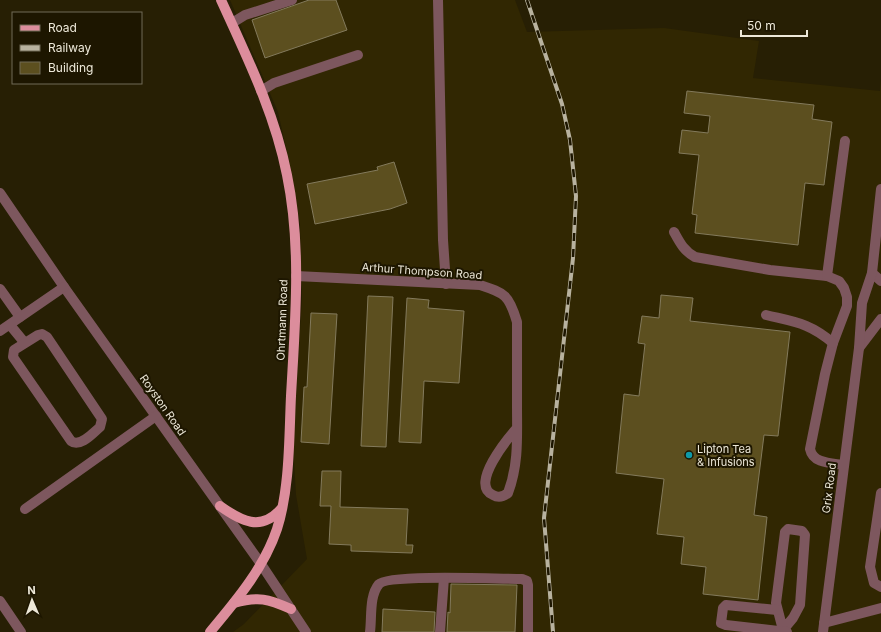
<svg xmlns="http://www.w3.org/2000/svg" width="881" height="632" font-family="Inter,sans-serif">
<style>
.built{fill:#312702}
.building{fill:#5c4f1f;stroke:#837a5c}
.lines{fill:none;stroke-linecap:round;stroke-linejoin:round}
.minor{stroke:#7d575e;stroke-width:10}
.major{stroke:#dc8d9c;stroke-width:10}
.rail-casing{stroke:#b8b29f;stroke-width:4}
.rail{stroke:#1d1600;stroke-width:2.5;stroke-dasharray:8;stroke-linecap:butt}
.culture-dot{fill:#0f9aa8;stroke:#1d1600;stroke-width:1.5}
.labels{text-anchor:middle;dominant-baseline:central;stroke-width:4;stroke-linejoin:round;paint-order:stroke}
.street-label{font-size:11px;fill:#ede8d8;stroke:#1d1600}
.poi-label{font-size:11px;fill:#ede8d8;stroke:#1d1600;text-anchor:start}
</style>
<rect width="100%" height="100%" fill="#271f04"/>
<path class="built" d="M230,0H515L527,32L664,28L759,41L753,78L880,91L881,79V632H233L244,624L307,559L296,495L293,443L302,298L300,225L292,174L278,112Z"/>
<g class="building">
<path d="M309,0H336L347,30L265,58L252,20Z"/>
<path d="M687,91L814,105L812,119L832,122L824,185L805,183L798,245L695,233L697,215L692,214L699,155L679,153L682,130L708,133L710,116L684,113Z"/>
<path d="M394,162L407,203L390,209L315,224L307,184L378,170L377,167Z"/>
<path d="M661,295L693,298L690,321L790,332L778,436L764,435L754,515L767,517L758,600L703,594L706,567L681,564L684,537L657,534L664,479L616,473L624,394L639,396L645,344L638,343L642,316L659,318Z"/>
<path d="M368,296L393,297L386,447L361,446Z"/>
<path d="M407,298L429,300L428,308L464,311L459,383L424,381L421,443L399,442Z"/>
<path d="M311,313L337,314L329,444L301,442L304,387H307Z"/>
<path d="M322,471H341L340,507L408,509L406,545H413L412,553L351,551V545L329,544L331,506H320Z"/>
<path d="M451,584L517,585L515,632H447L448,612L450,613Z"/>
<path d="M383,609L435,612L434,632H382Z"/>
</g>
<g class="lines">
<g class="minor">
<path d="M438,0L443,240L446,284"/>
<path d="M232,23L245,15L292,0"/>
<path d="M261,91L274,83L358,55"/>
<path d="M0,193L64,287L261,564L306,632"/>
<path d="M674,232C680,243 684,251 695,257L770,270L827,276L839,281L844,288L847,297V306L833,343L825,374L810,449C813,464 832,463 844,465"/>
<path d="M872,273L881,281"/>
<path d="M296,276L480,285C505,293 509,295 517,322C517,350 517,377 517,405C517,436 519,464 508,493C503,497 498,498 493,495C469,485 508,438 517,428"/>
<path d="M827,276L845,141"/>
<path d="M0,289L20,317"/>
<path d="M766,315C795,322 810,323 833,343"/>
<path d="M10,325L24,342"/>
<path d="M0,331L64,287"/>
<path d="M38,335L42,334L47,337L102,419L100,427C93,433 80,448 71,441L13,357L14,350Z"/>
<path d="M859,348L881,319"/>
<path d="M881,493L870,567L874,583L881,587"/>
<path d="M25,509L156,416"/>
<path d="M788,529L802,531L805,535L800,605L793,618L783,630L776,603L785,532Z"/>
<path d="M0,601L21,632"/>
<path d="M777,610L726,605L723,608L721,623L726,625L787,632"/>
<path d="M824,623L881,608"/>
<path d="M370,632C372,617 369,596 379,584C388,574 502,579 522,579L527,581L528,585V632"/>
<path d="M440,632L444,578"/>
<path d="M823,632L859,348L862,303L872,273L881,189"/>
</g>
<g class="major">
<path d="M220,506C241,521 261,532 281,509"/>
<path d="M234,603C259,596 268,599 291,609"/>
<path d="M210,632C236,601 264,568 277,529C290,488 289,438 291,396C295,323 302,247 287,175C275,114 247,57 221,0"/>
</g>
<defs>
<path id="rail" d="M527,0L562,104L570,140L576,196L573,258L544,518L553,632"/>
</defs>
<use href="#rail" class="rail-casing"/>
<use href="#rail" class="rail"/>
</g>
<circle class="culture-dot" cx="689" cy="455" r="4"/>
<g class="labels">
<g class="street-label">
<text transform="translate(422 271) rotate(4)">Arthur Thompson Road</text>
<text transform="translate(282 320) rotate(-88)">Ohrtmann Road</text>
<text transform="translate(163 405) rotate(55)">Royston Road</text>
<text transform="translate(829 488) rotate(-83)">Grix Road</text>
</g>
<g class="poi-label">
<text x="697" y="449">Lipton Tea<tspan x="697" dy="13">&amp; Infusions</tspan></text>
</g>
</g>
<rect x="12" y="12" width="130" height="72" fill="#1d1600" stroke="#706a56"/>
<rect x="20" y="25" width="20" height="6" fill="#dc8d9c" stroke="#706a56"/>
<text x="48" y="32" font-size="12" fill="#ede8d8">Road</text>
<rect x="20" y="45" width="20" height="6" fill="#b8b29f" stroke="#706a56"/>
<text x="48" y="52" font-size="12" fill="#ede8d8">Railway</text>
<rect x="20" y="62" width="20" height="12" fill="#5c4f1f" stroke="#706a56"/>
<text x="48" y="72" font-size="12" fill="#ede8d8">Building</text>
<g transform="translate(32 600) rotate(358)" stroke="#1d1600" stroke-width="3" paint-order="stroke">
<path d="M0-3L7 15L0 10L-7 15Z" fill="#ede8d8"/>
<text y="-6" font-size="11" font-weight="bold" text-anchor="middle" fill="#ede8d8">N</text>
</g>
<path d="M741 30v6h66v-6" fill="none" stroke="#ede8d8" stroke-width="2"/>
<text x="747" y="30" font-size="12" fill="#ede8d8" stroke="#1d1600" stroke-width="3" paint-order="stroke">50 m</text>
</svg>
